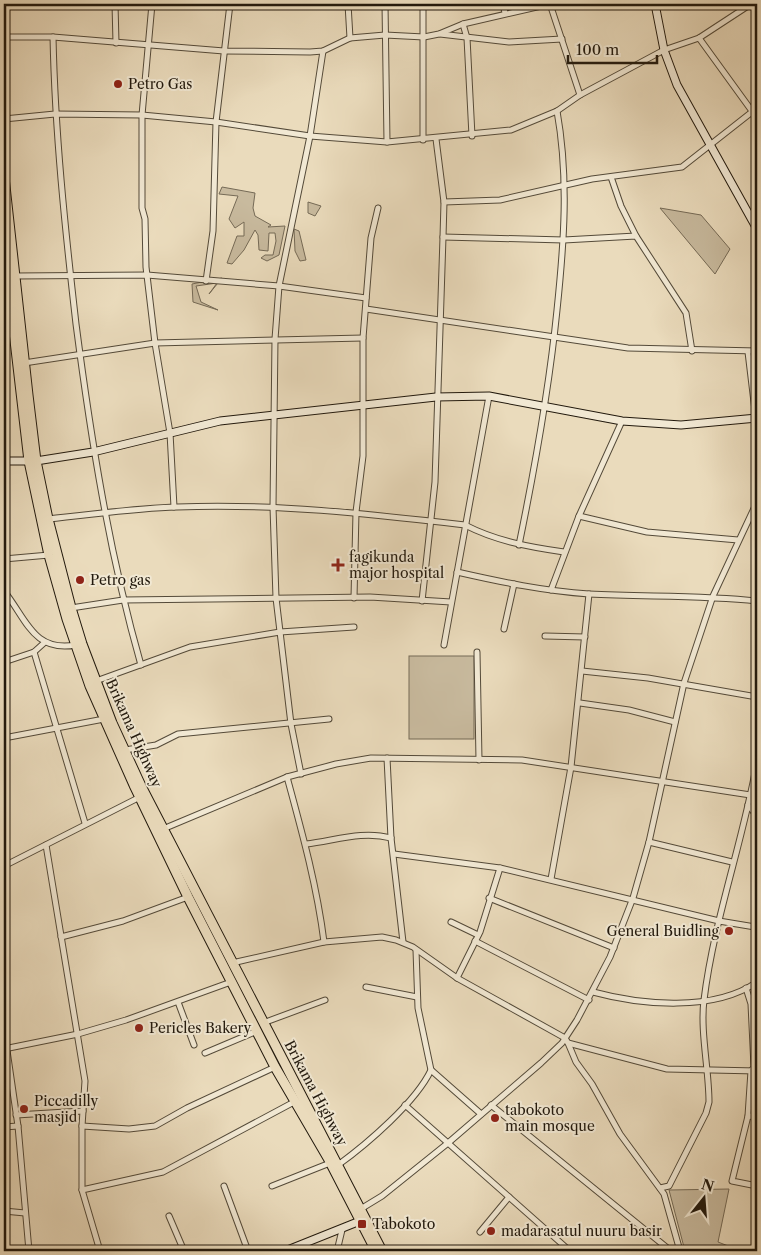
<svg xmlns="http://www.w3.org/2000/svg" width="761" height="1255" font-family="'Libre Caslon Text',serif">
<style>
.green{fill:#c8ba9e;stroke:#756a56}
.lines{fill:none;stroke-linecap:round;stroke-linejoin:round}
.street-casing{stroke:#544a39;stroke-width:7}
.secondary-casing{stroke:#22190d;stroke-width:9}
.highway-casing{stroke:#22190d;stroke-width:11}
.street{stroke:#f1e8d3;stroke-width:5}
.secondary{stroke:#f1e8d3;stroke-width:7}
.highway{stroke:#eadbbc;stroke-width:9}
.poi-dot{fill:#8f2418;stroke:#f1e8d3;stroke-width:2}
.labels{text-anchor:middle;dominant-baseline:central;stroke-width:4;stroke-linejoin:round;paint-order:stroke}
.poi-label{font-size:14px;fill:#22190d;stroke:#f1e8d3;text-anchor:start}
.street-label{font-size:14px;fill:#22190d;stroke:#f1e8d3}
</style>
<rect width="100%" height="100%" fill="#eadbbc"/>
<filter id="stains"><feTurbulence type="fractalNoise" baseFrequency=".004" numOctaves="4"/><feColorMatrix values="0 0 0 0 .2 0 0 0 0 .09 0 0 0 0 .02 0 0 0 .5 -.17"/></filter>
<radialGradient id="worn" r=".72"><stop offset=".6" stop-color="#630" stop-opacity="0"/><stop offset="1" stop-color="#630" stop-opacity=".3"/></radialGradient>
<g class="green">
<path d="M222,187L255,193L253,208L255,216L271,225L268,227L285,226L279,255L267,261L261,258L265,255H273L276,241L275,233H269L268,251L259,250L258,235L255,230L244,250L232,264L227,263L237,236H244V222L235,228L229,219L238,196L219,194Z"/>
<path d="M308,202L321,206L315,216L308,213Z"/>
<path d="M660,208L701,215L730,249L715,274Z"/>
<path d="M294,229L299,231L306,260L300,261L295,251Z"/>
<path d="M222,278L209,294L217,283L196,286L201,302L218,310L193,302L192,284Z"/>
<rect x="409" y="656" width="65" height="83"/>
<path d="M729,1189L718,1242L741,1251H685L669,1190Z"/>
</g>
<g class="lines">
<defs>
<g id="street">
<path d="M115,4L116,43"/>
<path d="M152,4L142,115V208L145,219L146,267L155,343L170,433L174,507"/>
<path d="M348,4L350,38"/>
<path d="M385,4L387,142"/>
<path d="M423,4V140"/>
<path d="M503,4L505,13"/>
<path d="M550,4L580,95"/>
<path d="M463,24L467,38L472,136"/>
<path d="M440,34L509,42L562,39"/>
<path d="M4,37H53L224,51L310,52L323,51L350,38L385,35L424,37L439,34L463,24L550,4"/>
<path d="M53,37C55,133 65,228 76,324C91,439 109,553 141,665"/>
<path d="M699,38L757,118"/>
<path d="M4,119L55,114L142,115L216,122L310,136L387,142L511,130L557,111L580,95L664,50L699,38L751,4"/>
<path d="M611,177L621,206L636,236"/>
<path d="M444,202L500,200L592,179L682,167L757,108"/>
<path d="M443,237L564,240L636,236L686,313L692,351"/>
<path d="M15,276L147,275L279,286L366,298"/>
<path d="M206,281L213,231L216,122L230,4"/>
<path d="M366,309L628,348L757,351"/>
<path d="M748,352L756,419"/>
<path d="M24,363L155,343L363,338"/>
<path d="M579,516L647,532L738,540"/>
<path d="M48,519C91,515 134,508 177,507C273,503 369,514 465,525C496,541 529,547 564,552"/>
<path d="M519,545C535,467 549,390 557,310C564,243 569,178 557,111"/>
<path d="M4,559L49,555"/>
<path d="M457,572C501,582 544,591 589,594C645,597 701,595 757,601"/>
<path d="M551,590L579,516L622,421"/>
<path d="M4,591C26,618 33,653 76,645"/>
<path d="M354,598L356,512L363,456V338L371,238L378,208"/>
<path d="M422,601L435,482L443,237L444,202L436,139"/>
<path d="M71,608L123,600L370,597L451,602"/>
<path d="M504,629L514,584"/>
<path d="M545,636L585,637"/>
<path d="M444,645L489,396"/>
<path d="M34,652L85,823"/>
<path d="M477,652L479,760"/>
<path d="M4,662L34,652L44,643"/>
<path d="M582,671L648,678L757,697"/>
<path d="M96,681L190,647L280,632L354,627"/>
<path d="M580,703L629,710L675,722"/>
<path d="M4,738L104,719"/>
<path d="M125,750L156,745L178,734L329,719"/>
<path d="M387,758L391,838L403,942"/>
<path d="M301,774L291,724L276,598L273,507L275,339L279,286L310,136L323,51"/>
<path d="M287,777C302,832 317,886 324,942"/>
<path d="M748,805L757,816"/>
<path d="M163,829L287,777L336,764L371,758L522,760L757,796"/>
<path d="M649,842L732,862"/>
<path d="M306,844C334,841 362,830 391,838"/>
<path d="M46,845L85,1081L82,1126V1190L100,1251"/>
<path d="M394,854L500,868L719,921L755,927"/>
<path d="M4,866L140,797"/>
<path d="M551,879L571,767L589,594"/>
<path d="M489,898L614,948"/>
<path d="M451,922L478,935"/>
<path d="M61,937L123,921L188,897"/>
<path d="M475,941L589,1000"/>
<path d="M416,950L418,1008L431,1070L481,1114"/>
<path d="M232,963L324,942L382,937L396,940L413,947L457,978L565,1038L568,1043L667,1069L757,1071"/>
<path d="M457,978L480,932L500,868"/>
<path d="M366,987L417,997"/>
<path d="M746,988L751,1004L754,1067L751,1071L748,1116L732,1181L757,1186"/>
<path d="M593,992C641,1005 714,1012 757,982"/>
<path d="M178,1002L194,1045"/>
<path d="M263,1023L325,1000"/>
<path d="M4,1030L18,1126L29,1251"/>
<path d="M568,1043L576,1062L592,1084L620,1134L664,1194L680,1251"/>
<path d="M4,1049L78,1034L126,1020L231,982"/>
<path d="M205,1053L257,1031"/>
<path d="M405,1105L570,1251"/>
<path d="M491,1105L671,1251"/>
<path d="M16,1115L83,1111"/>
<path d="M748,1116L757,1117"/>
<path d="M82,1126L129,1129L155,1126L187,1108L275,1067"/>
<path d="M4,1127L18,1126"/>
<path d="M338,1165C367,1144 416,1102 431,1070"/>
<path d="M224,1186L248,1251"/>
<path d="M272,1186L330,1163"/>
<path d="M660,1188L669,1186L706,1113L709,1102C709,1070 700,1031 704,1000C714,919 743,842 757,762"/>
<path d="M82,1190L163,1172L294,1102"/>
<path d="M359,1210L382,1196L448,1143L541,1063L562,1043L577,1020L610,957L633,898L649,842L684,683L713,596L757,502"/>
<path d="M4,1211L25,1213"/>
<path d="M169,1216L184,1251"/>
<path d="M480,1232L509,1197"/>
<path d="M337,1251L342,1230"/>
</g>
<g id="secondary">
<path d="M655,4L664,50L677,85L757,229"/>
<path d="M4,461H36L93,452L220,421L436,397L489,396L622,421L681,425L757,418"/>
<path d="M285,1251L365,1219"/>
</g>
<g id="highway">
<path d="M4,177L28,395L36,461L48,519L71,608L82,644L112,723L141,786L382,1251"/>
<path d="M4,246L29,461L49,555L67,619L90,686L134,785L188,897L275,1067L328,1158L376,1251"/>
</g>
</defs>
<use href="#street" class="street-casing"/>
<use href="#secondary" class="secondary-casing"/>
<use href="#highway" class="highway-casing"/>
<use href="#street" class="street"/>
<use href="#secondary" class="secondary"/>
<use href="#highway" class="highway"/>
</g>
<g class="poi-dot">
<circle cx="118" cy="84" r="5"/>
<path d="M335.5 557.5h5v5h5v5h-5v5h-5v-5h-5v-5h5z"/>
<circle cx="80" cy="580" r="5"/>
<circle cx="729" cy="931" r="5"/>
<circle cx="139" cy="1028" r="5"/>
<circle cx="24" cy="1109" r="5"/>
<circle cx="495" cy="1118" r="5"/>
<rect x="357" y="1219" width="10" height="10" rx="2.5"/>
<circle cx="491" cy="1231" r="5"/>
</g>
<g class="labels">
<g class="poi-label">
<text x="128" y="84">Petro Gas</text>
<text x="349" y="557">fagikunda<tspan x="349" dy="16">major hospital</tspan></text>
<text x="90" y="580">Petro gas</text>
<text x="719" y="931" text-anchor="end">General Buidling</text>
<text x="149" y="1028">Pericles Bakery</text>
<text x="34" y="1101">Piccadilly<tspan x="34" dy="16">masjid</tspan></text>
<text x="505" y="1110">tabokoto<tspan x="505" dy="16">main mosque</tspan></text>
<text x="372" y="1224">Tabokoto</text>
<text x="501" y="1231">madarasatul nuuru basir</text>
</g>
<g class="street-label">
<text transform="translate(134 733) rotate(66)">Brikama Highway</text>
<text transform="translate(316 1093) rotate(62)">Brikama Highway</text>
</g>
</g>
<rect width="761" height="1255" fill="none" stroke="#eadbbc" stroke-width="20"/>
<rect x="5" y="5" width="751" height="1245" fill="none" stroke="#22190d" stroke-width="2.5"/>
<rect x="10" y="10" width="741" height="1235" fill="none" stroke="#22190d"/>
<g transform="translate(704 1198) rotate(17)" stroke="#f1e8d3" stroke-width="4" paint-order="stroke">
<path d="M0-4L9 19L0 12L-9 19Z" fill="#22190d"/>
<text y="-8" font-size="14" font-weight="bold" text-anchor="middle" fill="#22190d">N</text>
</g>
<path d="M568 55v8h89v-8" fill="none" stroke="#22190d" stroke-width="2.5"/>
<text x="576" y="55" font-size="15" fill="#22190d" stroke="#f1e8d3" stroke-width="4" paint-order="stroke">100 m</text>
<rect width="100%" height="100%" filter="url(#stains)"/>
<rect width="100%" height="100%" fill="url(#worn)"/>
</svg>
